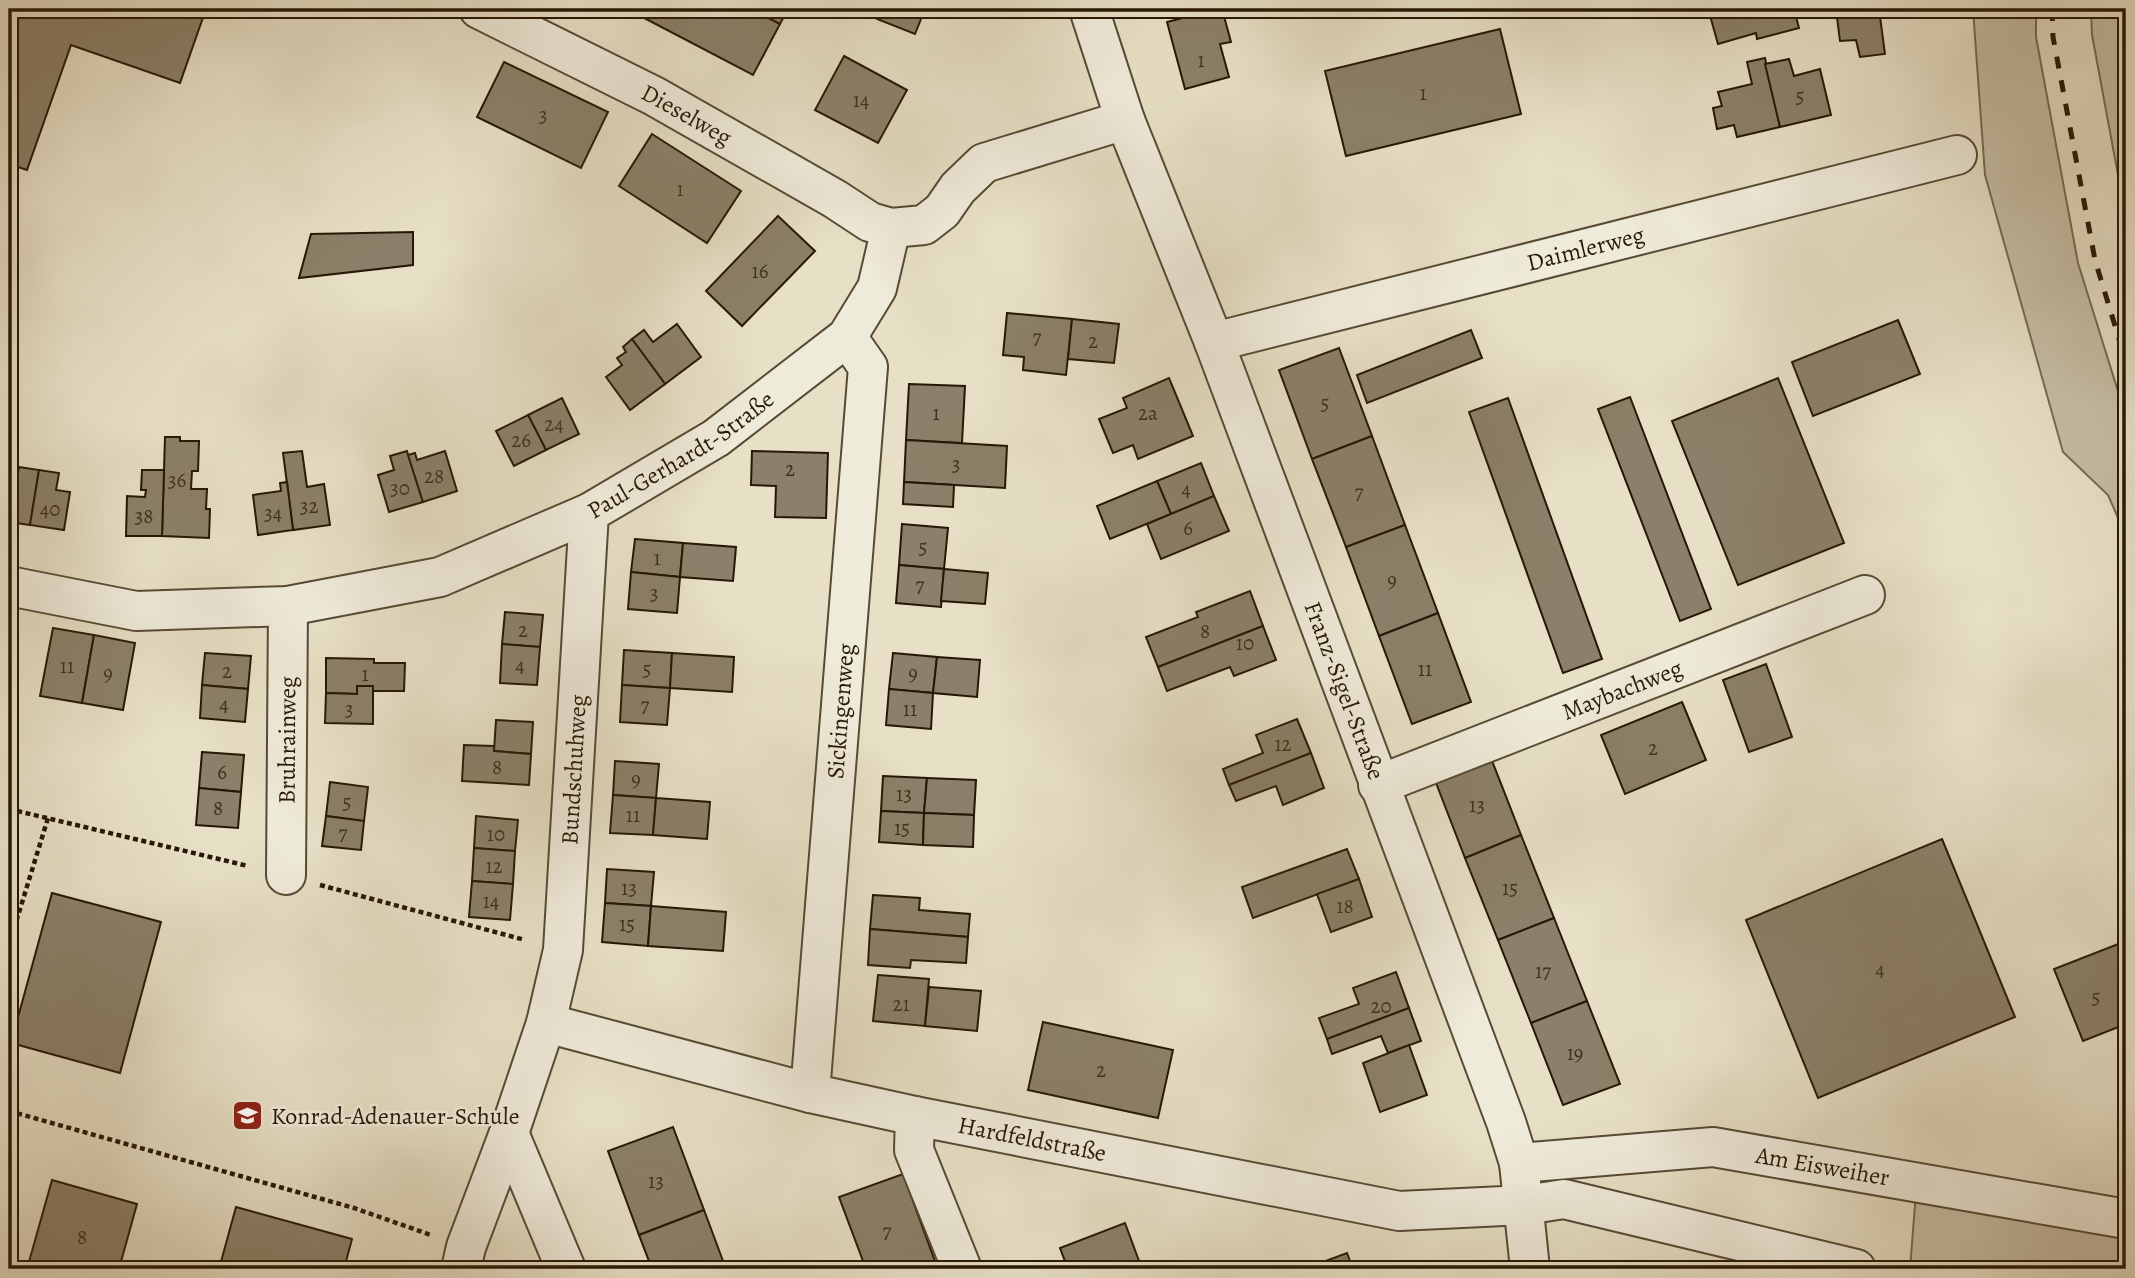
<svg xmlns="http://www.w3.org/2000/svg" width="2135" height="1278" font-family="Alegreya,serif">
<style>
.green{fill:#c6bea5;stroke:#766b55;stroke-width:2}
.building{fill:#8b8069;stroke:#271805;stroke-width:2}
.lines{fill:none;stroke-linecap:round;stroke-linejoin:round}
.minor-casing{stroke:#574a35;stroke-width:42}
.path{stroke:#271805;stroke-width:4.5;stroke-dasharray:5 3.5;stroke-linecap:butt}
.minor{stroke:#efebda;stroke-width:38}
.rail{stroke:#271805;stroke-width:5;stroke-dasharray:12 12;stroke-linecap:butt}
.labels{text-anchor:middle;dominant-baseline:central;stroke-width:5;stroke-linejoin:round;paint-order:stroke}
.number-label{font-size:21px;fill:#40321e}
.street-label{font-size:24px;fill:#271805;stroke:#efebda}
.poi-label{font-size:24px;fill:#271805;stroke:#efebda;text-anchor:start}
</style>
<rect width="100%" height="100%" fill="#e7e0c6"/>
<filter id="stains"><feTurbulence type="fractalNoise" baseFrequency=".00286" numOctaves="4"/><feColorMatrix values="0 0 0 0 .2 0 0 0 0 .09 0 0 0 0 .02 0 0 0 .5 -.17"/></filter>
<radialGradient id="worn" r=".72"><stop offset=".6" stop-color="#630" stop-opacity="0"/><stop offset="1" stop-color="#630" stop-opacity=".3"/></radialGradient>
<g class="green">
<path d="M1973,9H2036V37L2078,263L2126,417V536L2108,495L2063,452L1985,175Z"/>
<path d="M2091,9H2126V218L2092,35Z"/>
<path d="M1916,1192L2126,1231V1269H1910Z"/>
</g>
<g class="building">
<path d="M9,9H206L180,83L71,45L27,170L9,164Z"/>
<path d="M627,9H751L780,24L753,75Z"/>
<path d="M751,9H788L780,24Z"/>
<path d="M881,9H925L915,34L877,19Z"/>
<path d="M1217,9H1222L1231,42L1220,44L1229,77L1185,89L1167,22Z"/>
<path d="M1718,9H1794L1799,28L1757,39L1756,33L1718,44L1709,12Z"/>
<path d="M1836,9H1879L1885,54L1860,57L1856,40L1840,41Z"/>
<path d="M1500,29L1521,114L1346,156L1325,71Z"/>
<path d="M844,56L907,90L878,143L815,110Z"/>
<path d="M1765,58L1780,127L1737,137L1734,125L1717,129L1713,108L1722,106L1718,92L1752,84L1747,62Z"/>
<path d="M1789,59L1794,76L1820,69L1831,115L1780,127L1765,64Z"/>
<path d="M504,62L608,112L581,168L477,117Z"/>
<path d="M652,134L741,191L707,243L619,186Z"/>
<path d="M778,216L815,251L742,326L706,291Z"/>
<path d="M413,232V265L299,278L311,234Z"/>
<path d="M1007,313L1072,319L1066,375L1023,370L1024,357L1003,355Z"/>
<path d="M1072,319L1119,324L1114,363L1068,359Z"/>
<path d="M1898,320L1920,374L1813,416L1792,362Z"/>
<path d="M677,324L701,357L665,384L632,339L644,330L653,342Z"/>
<path d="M1471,330L1482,358L1367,403L1357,375Z"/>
<path d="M632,339L665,384L630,410L606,377L622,365L617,358L626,352L623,347Z"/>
<path d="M1339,348L1372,436L1312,459L1279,370Z"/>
<path d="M1169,378L1193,436L1138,459L1133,445L1113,453L1099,419L1127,408L1123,398Z"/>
<path d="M1778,378L1844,543L1738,585L1672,421Z"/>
<path d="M909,384L965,386L962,443L906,440Z"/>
<path d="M1630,397L1711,609L1680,621L1598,409Z"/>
<path d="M562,398L579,434L546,450L528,415Z"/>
<path d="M1508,398L1602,659L1563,673L1469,412Z"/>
<path d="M528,415L546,450L514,466L496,431Z"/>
<path d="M1372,436L1405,525L1346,547L1312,459Z"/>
<path d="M165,437H180V441H199L198,471H192L191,489H207L206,509H210L209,538L162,536Z"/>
<path d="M906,440L1007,446L1005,488L904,482Z"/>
<path d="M302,451L307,487L324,484L330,525L293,530L283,453Z"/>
<path d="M407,451L423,502L389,512L378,475L394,470L390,456Z"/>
<path d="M445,451L457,491L423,502L408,455L415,453L417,460Z"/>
<path d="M752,451L828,453L826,518L775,517L776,486L751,485Z"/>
<path d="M1201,463L1214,496L1171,514L1157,481Z"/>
<path d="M19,467L39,470L30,525L9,522V483L16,484Z"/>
<path d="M39,470L59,473L56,490L70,492L64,530L30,525Z"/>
<path d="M142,470H164L162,536H126L127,496L145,497L146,490H141Z"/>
<path d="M1157,481L1171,514L1110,539L1097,506Z"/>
<path d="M287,482L293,530L258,535L253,495L281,491L280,483Z"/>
<path d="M904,482L954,485L953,507L903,504Z"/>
<path d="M1214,496L1229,531L1161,559L1147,524Z"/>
<path d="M902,524L948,528L944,569L899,565Z"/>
<path d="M1405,525L1438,613L1379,636L1346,547Z"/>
<path d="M635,539L683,543L680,577L631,572Z"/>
<path d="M683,543L736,547L733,581L680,577Z"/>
<path d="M899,565L944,569L941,607L896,603Z"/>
<path d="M944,569L988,573L985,604L941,601Z"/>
<path d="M631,572L680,577L677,613L628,609Z"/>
<path d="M1250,591L1263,626L1158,667L1146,637L1198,617L1196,612Z"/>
<path d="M505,612L543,615L540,647L502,644Z"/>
<path d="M1438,613L1471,702L1412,724L1379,636Z"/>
<path d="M9,625L15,626L9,661Z"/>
<path d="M1263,626L1276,660L1234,676L1230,667L1167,691L1158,667Z"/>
<path d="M53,628L94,635L82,703L40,696Z"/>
<path d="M94,635L135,643L123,710L82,703Z"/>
<path d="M502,644L540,647L537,685L500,683Z"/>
<path d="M624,650L672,653L670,688L622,685Z"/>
<path d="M205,653L251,656L248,689L202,685Z"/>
<path d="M672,653L734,657L732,692L670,688Z"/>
<path d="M893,653L937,657L933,693L889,689Z"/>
<path d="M937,657L980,660L977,697L933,693Z"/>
<path d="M326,658L374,659V663H405L404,691H373V686H357V694L326,693Z"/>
<path d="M1766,664L1792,737L1749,752L1723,680Z"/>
<path d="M202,685L248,689L245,722L200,718Z"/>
<path d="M622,685L670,688L667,725L620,722Z"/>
<path d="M357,686H373V724L325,723L326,693L357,694Z"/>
<path d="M889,689L933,693L931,729L886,725Z"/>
<path d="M1682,702L1706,760L1625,794L1601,735Z"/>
<path d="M1297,719L1311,753L1229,785L1223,769L1263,753L1256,735Z"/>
<path d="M496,720L533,722L531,754L494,751Z"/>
<path d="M464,745L494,746V751L531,754L529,785L462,781Z"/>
<path d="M202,752L244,755L241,792L199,788Z"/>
<path d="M1311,753L1324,788L1283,805L1276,786L1236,801L1229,785Z"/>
<path d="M1489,753L1521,835L1465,858L1433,775Z"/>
<path d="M615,761L659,764L656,798L613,795Z"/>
<path d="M883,776L927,778L924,813L881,811Z"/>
<path d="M927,778L976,780L974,815L924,813Z"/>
<path d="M330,782L368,787L364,821L326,816Z"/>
<path d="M199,788L241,792L238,828L196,825Z"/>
<path d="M613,795L656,798L653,835L610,833Z"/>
<path d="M656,798L710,802L707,839L653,835Z"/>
<path d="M881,811L924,813L923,845L879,842Z"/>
<path d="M924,813L974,815L973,847L923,845Z"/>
<path d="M326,816L364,821L361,850L322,846Z"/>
<path d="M476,816L518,820L515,851L474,848Z"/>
<path d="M1521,835L1554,918L1498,940L1465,858Z"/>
<path d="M1942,839L2015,1017L1818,1098L1746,920Z"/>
<path d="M474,848L515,851L513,884L472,881Z"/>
<path d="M1347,849L1359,879L1253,918L1242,887Z"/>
<path d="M607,869L654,872L651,906L605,903Z"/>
<path d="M1359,879L1372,917L1331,932L1317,894Z"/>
<path d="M472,881L513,884L510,920L469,917Z"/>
<path d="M52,893L161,922L120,1073L11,1043Z"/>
<path d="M873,895L920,898L919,910L970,914L968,937L870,929Z"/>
<path d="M605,903L651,906L648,946L602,942Z"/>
<path d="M651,906L726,912L723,951L648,946Z"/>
<path d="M1554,918L1587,1001L1531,1023L1498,940Z"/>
<path d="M870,929L968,937L966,963L911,960L910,968L868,965Z"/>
<path d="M2126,941V1024L2083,1041L2054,969Z"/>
<path d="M1396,972L1409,1008L1327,1039L1319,1018L1359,1004L1353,988Z"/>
<path d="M878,975L929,979L925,1026L873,1021Z"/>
<path d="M929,987L981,991L977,1031L925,1026Z"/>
<path d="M1587,1001L1620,1084L1563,1105L1531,1023Z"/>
<path d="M1409,1008L1421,1041L1388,1053L1381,1036L1332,1054L1327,1039Z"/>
<path d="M1043,1022L1173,1050L1158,1118L1028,1090Z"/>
<path d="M1409,1045L1427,1095L1380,1112L1363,1063Z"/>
<path d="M673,1127L704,1210L639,1235L608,1151Z"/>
<path d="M903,1174L936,1264L922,1269H866L839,1197Z"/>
<path d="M52,1180L137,1204L119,1269H27Z"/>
<path d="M236,1207L352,1239L344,1269H219Z"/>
<path d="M704,1210L726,1269H652L639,1235Z"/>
<path d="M1125,1223L1142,1269H1068L1060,1248Z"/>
<path d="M1347,1253L1353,1269H1304Z"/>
</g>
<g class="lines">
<defs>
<g id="minor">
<path id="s1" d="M479,9L654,96L835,199L870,222L891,228L924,225L942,211L958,188L984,163L1125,120"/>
<path id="s2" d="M1089,9L1125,120L1214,342L1506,1122L1519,1163L1530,1269"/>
<path id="s3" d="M1214,342L1957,155"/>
<path id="s4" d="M9,586L136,611L288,606L440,577L589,513L716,438L847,337L877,288L891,228"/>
<path id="s5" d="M1378,785L1865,595"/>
<path id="s6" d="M286,875L288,606"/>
<path id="s7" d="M546,1023L810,1093L915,1116L1399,1211L1525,1205L1564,1199L1856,1269"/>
<path id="s8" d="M810,1093L868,367L847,337"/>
<path d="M915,1116L914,1150L962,1269"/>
<path d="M509,1133L566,1269"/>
<path id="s9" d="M1519,1163L1713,1147L2126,1219"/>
<path id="s10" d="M461,1269L466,1247L509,1133L546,1023L563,950L589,513"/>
</g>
</defs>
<use href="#minor" class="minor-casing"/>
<g class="path">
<path d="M9,809L248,866"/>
<path d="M320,885L525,940"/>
<path d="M9,945L48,818"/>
<path d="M9,1111L354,1208L431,1235"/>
</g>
<use href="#minor" class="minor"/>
<path class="rail" d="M2052,9L2053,37L2095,260L2126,362"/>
</g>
<defs>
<symbol id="school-square" viewBox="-11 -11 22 22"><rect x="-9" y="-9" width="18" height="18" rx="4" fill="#8f2418" stroke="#efebda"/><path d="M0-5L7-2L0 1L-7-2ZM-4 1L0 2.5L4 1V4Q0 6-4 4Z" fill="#fff"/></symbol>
</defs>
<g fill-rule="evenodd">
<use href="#school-square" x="230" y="1098" width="35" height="35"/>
</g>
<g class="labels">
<g class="number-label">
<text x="1201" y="60">1</text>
<text x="1423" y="93">1</text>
<text x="1800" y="96">5</text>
<text x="861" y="100">14</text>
<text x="543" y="115">3</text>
<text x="680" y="189">1</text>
<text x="760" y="271">16</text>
<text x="1037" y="337">7</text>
<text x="1093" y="341">2</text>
<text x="1325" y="403">5</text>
<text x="936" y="413">1</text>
<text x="1148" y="413">2a</text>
<text x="554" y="424">24</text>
<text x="521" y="440">26</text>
<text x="956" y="464">3</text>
<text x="790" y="469">2</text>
<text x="434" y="476">28</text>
<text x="177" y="480">36</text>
<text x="400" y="488">30</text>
<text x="1186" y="489">4</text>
<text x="1359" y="492">7</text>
<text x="309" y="506">32</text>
<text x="50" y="509">40</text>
<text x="273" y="513">34</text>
<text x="144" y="516">38</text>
<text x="1188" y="528">6</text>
<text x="923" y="547">5</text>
<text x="657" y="558">1</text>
<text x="1392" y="580">9</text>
<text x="920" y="585">7</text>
<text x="654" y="593">3</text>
<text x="523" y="630">2</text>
<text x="1205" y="631">8</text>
<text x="1245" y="643">10</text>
<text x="520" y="665">4</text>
<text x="67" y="666">11</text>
<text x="647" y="669">5</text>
<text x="1425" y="669">11</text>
<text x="227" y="671">2</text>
<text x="108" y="673">9</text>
<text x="913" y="673">9</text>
<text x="365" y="674">1</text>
<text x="224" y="704">4</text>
<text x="645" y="705">7</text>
<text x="349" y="709">3</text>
<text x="910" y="709">11</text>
<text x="1283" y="744">12</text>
<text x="1653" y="748">2</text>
<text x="497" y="767">8</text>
<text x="222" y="772">6</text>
<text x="636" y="779">9</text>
<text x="904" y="794">13</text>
<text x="347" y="802">5</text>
<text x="1477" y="805">13</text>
<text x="218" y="808">8</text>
<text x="633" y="815">11</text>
<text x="902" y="828">15</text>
<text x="343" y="833">7</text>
<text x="496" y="834">10</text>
<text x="494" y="866">12</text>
<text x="629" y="888">13</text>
<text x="1510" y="888">15</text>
<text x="491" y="901">14</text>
<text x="1345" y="906">18</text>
<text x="627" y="924">15</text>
<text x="1880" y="969">4</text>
<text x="1543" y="971">17</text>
<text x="2096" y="997">5</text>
<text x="901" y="1004">21</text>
<text x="1381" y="1006">20</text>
<text x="1575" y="1053">19</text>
<text x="1101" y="1070">2</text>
<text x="656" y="1181">13</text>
<text x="887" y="1231">7</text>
<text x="82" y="1237">8</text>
</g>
<g class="street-label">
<text stroke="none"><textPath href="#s1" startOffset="233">Dieselweg</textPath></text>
<text stroke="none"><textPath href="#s3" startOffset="383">Daimlerweg</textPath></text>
<text stroke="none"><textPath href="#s4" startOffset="707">Paul-Gerhardt-Straße</textPath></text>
<text stroke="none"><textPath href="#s5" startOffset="262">Maybachweg</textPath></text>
<text stroke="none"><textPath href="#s2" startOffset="728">Franz-Sigel-Straße</textPath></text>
<text stroke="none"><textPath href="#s8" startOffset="383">Sickingenweg</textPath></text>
<text stroke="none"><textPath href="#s6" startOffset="135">Bruhrainweg</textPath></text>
<text stroke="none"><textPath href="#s10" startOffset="516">Bundschuhweg</textPath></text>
<text stroke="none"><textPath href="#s7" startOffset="500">Hardfeldstraße</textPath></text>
<text stroke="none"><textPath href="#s9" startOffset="306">Am Eisweiher</textPath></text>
</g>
<g class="poi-label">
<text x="271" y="1116">Konrad-Adenauer-Schule</text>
</g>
</g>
<rect width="2135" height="1278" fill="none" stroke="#e7e0c6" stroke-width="35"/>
<rect x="10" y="10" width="2114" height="1257" fill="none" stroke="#271805" stroke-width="3.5"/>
<rect x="18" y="18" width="2100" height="1243" fill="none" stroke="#271805" stroke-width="2"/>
<rect width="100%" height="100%" filter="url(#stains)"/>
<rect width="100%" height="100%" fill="url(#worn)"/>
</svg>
